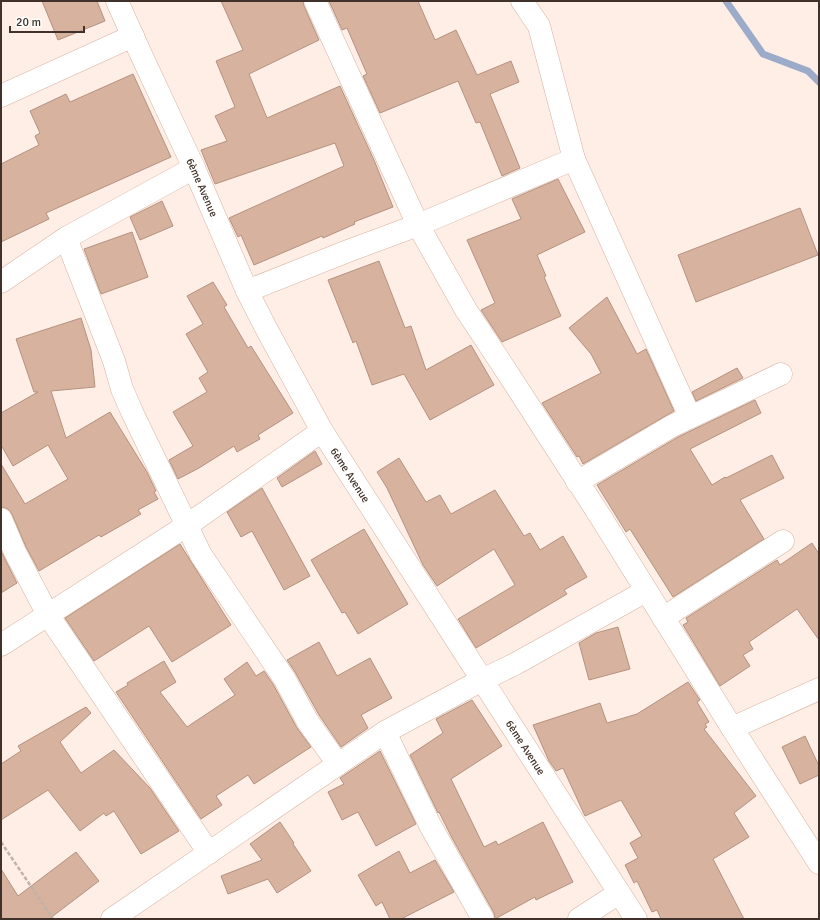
<svg xmlns="http://www.w3.org/2000/svg" width="820" height="920" font-family="Signika,sans-serif">
<style>
.lines{fill:none;stroke-linecap:round;stroke-linejoin:round}
.stream{stroke:#9cabca;stroke-width:7}
.building{fill:#d6b29f;stroke:#b59280}
.street-casing{stroke:#d7b2a0;stroke-width:23}
.path{stroke:#c0b1a9;stroke-width:2.5;stroke-dasharray:4 2;stroke-linecap:butt}
.street{stroke:#fff;stroke-width:22}
.labels{text-anchor:middle;dominant-baseline:central;stroke-width:3.5;stroke-linejoin:round;paint-order:stroke}
.street-label{font-size:11px;fill:#40322a;stroke:#fff}
</style>
<rect width="100%" height="100%" fill="#feeee6"/>
<g class="lines">
<path class="stream" d="M726,1L763,54L808,71L819,82"/>
</g>
<g class="building">
<path d="M42,1H97L105,21L58,40Z"/>
<path d="M221,1H303L304,6L319,40L249,74L267,118L340,86L374,160L393,207L354,222L355,224L323,238L322,236L254,265L241,235L238,237L229,218L344,166L335,143L215,184L201,150L227,141L215,116L235,107L216,61L243,50Z"/>
<path d="M329,1H418L435,40L456,30L477,75L511,61L519,82L490,94L520,168L502,176L480,122L476,123L458,81L380,113L363,76L367,74L347,28L342,30Z"/>
<path d="M133,74L171,157L46,213L49,219L1,242V164L39,145L35,136L40,133L30,111L66,94L70,102Z"/>
<path d="M558,179L585,232L537,255L546,276L544,277L561,316L502,342L481,310L495,303L467,240L521,219L512,199Z"/>
<path d="M162,201L173,226L140,240L130,217Z"/>
<path d="M800,208L818,255L696,302L678,255Z"/>
<path d="M132,232L148,277L101,294L84,249Z"/>
<path d="M379,261L405,328L411,326L426,370L471,345L494,385L430,420L404,374L372,385L356,341L353,343L328,280Z"/>
<path d="M213,282L227,305L224,307L248,348L251,346L293,413L258,435L260,439L237,452L234,446L199,468L178,479L169,460L193,446L173,412L207,392L199,378L208,372L186,334L203,324L187,296Z"/>
<path d="M607,297L637,354L646,349L674,411L583,464L579,456L577,457L542,403L601,373L591,354L569,328Z"/>
<path d="M81,318L91,350L95,387L51,391L66,438L110,412L147,472L156,491L154,492L158,499L138,510L141,514L101,537L99,535L39,571L26,547L12,514L8,509L1,507V464L25,504L68,479L48,445L13,466L1,445V413L38,392H34L16,339Z"/>
<path d="M737,368L743,378L696,401L692,392Z"/>
<path d="M755,400L761,413L690,449L712,485L725,477L726,478L772,455L784,478L740,500L764,539L673,597L630,529L626,532L597,485L678,437Z"/>
<path d="M315,451L322,464L282,487L277,478Z"/>
<path d="M399,458L426,502L440,495L451,514L495,490L524,536L530,533L540,550L563,536L587,577L564,590L567,594L476,648L458,619L515,585L494,549L437,586L423,565L387,488L377,472Z"/>
<path d="M262,488L310,576L284,590L252,531L241,537L227,512Z"/>
<path d="M364,529L408,604L358,634L345,612L342,613L311,560Z"/>
<path d="M812,543L819,554V640L797,609L749,642L753,649L743,655L750,666L720,686L683,625L688,622L686,618L777,560L780,565Z"/>
<path d="M180,544L231,625L172,662L149,626L94,661L65,618Z"/>
<path d="M1,551L17,583L1,593Z"/>
<path d="M618,627L630,669L589,680L579,643L596,633Z"/>
<path d="M319,642L337,676L370,658L392,698L361,715L368,728L341,747L319,715L295,672L287,660Z"/>
<path d="M164,661L176,682L160,692L187,727L235,695L224,679L247,662L256,676L264,671L273,684L297,728L311,747L254,784L248,775L216,796L222,805L201,819L116,692L128,685L127,683Z"/>
<path d="M688,682L700,700L697,702L709,722L705,724L707,727L704,729L756,796L734,813L749,837L713,859L744,919H661L657,910L652,912L637,881L634,883L625,865L638,858L630,843L642,836L621,800L585,816L563,768L556,771L549,761L533,725L600,703L607,723L637,714Z"/>
<path d="M472,700L502,746L451,779L484,847L496,841L498,845L543,822L573,882L536,900L535,897L495,919L494,913L452,838L439,812L438,813L410,755L443,733L436,719Z"/>
<path d="M86,707L91,713L60,742L81,773L114,750L150,788L179,831L141,854L114,811L106,816L104,813L80,831L48,790L1,820V764L21,751L18,746Z"/>
<path d="M805,736L819,766V775L800,784L782,747Z"/>
<path d="M380,751L416,824L376,846L358,812L342,820L328,792L344,784L340,778Z"/>
<path d="M280,822L294,843L293,844L311,871L277,893L268,879L228,894L221,876L262,860L250,844Z"/>
<path d="M399,851L410,873L435,860L454,892L401,919H390L382,902L376,906L358,875Z"/>
<path d="M76,852L99,881L49,919H1V869L18,896Z"/>
</g>
<g class="lines">
<defs>
<g id="street">
<path id="s1" d="M117,1L139,50L194,168L247,291L267,330L322,431L636,919"/>
<path d="M315,1L418,225L466,310L509,375L600,516L732,728L819,863"/>
<path d="M522,1L539,26L574,159L690,417"/>
<path d="M1,96L133,36"/>
<path d="M66,238L114,361L122,389L132,412L201,555L284,678L308,722L338,764"/>
<path d="M1,282L66,238L194,168"/>
<path d="M247,291L348,251L418,225L574,159"/>
<path d="M577,482L672,426L781,374"/>
<path d="M1,519L15,552L48,615L209,853"/>
<path d="M663,618L783,541"/>
<path d="M1,645L186,526L322,431"/>
<path d="M732,728L819,689"/>
<path d="M385,732L430,825L483,919"/>
<path d="M112,919L385,732L482,680L515,664L646,591"/>
<path d="M579,919L619,893"/>
</g>
</defs>
<use href="#street" class="street-casing"/>
<path class="path" d="M1,842L53,919"/>
<use href="#street" class="street"/>
</g>
<g class="labels">
<g class="street-label">
<text stroke="none"><textPath href="#s1" startOffset="205">6ème Avenue</textPath></text>
<text stroke="none"><textPath href="#s1" startOffset="529">6ème Avenue</textPath></text>
<text stroke="none"><textPath href="#s1" startOffset="853">6ème Avenue</textPath></text>
</g>
</g>
<rect width="820" height="920" fill="none" stroke="#40322a" stroke-width="4"/>
<path d="M10 26v6h74v-6" fill="none" stroke="#40322a" stroke-width="2"/>
<text x="16" y="26" font-size="12" fill="#40322a" stroke="#ffffff" stroke-width="3" paint-order="stroke">20 m</text>
</svg>
